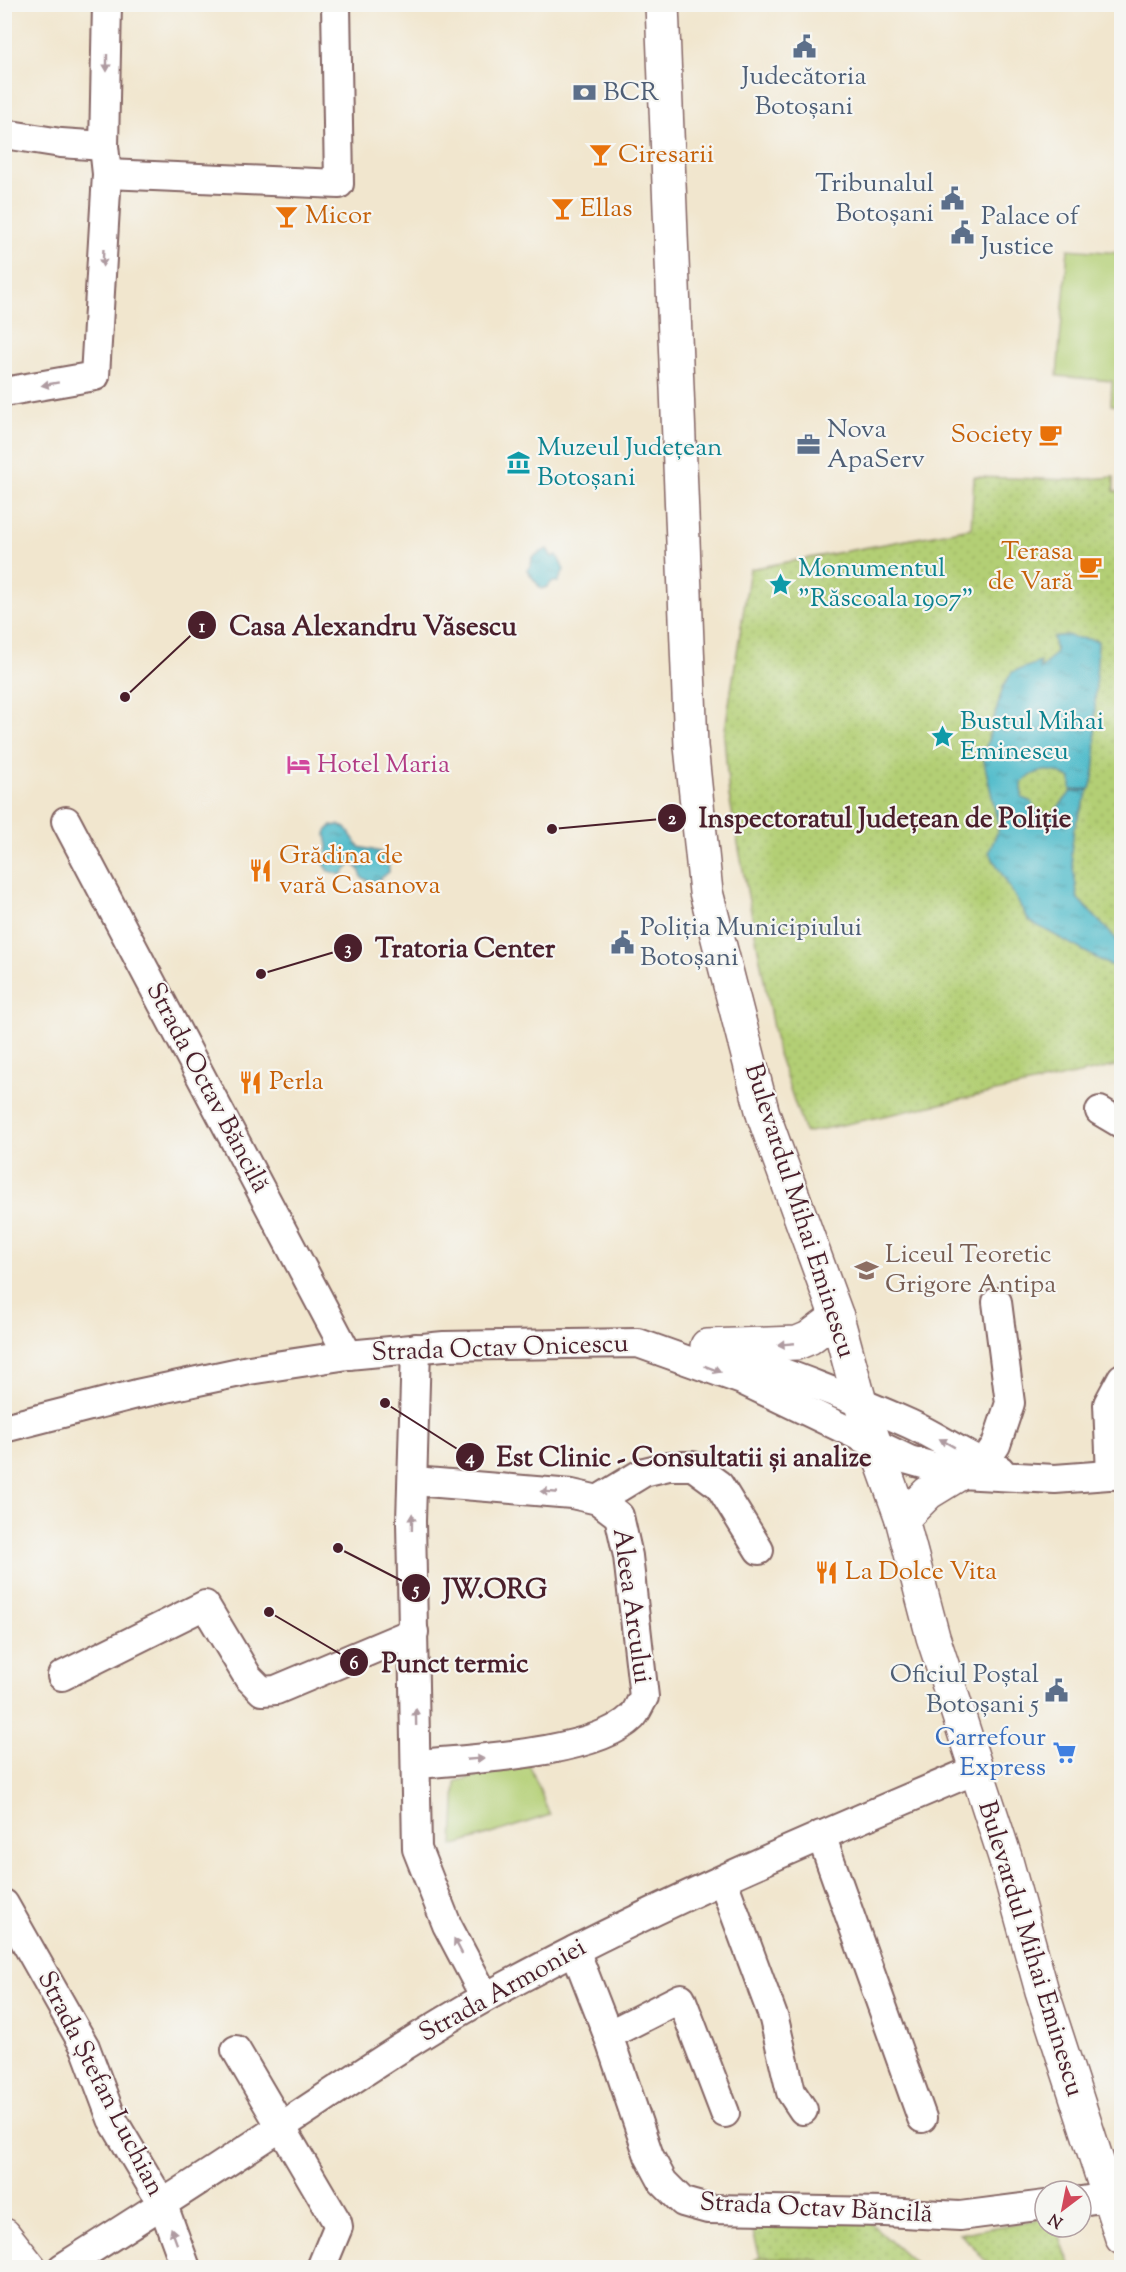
<svg xmlns="http://www.w3.org/2000/svg" width="1126" height="2272" font-family="'Sorts Mill Goudy',serif">
<style>
.grass{fill:url(#grass-dots);stroke:#7e7750;stroke-width:1.5}
.garden{fill:#b3cf75;stroke:#7e7750;stroke-width:1.5}
.water{fill:url(#water-ripples);stroke:#4c6d7a;stroke-width:1.5}
.lines{fill:none;stroke-linecap:round;stroke-linejoin:round}
.minor-casing{stroke:#846564;stroke-width:32}
.major-casing{stroke:#846564;stroke-width:36}
.minor{stroke:#fff;stroke-width:28}
.major{stroke:#fff;stroke-width:33}
.oneway{fill:#ae9aa0}
.labels{text-anchor:middle;dominant-baseline:central;stroke-width:4.5;stroke-linejoin:round;paint-order:stroke}
.service-label{font-size:26px;fill:#4e5e75;stroke:#f6f6f2;text-anchor:start}
.food-label{font-size:26px;fill:#c56008;stroke:#f6f6f2;text-anchor:start}
.culture-label{font-size:26px;fill:#0d838f;stroke:#f6f6f2;text-anchor:start}
.hotel-label{font-size:26px;fill:#b23c85;stroke:#f6f6f2;text-anchor:start}
.street-label{font-size:26px;fill:#4a1f2b;stroke:#f6f6f2}
.education-label{font-size:26px;fill:#785e54;stroke:#f6f6f2;text-anchor:start}
.shop-label{font-size:26px;fill:#366cbe;stroke:#f6f6f2;text-anchor:end}
.leader{fill:none;stroke:#4a1f2b;stroke-width:2}
.callout-dot{fill:#4a1f2b;stroke:#f6f6f2;stroke-width:2}
.mark-label{font-size:18px;text-anchor:middle;font-weight:bold;fill:#fff}
.callout-label{font-size:27px;text-anchor:middle;font-weight:bold;fill:#4a1f2b;stroke:#f6f6f2;stroke-width:4.5;stroke-linejoin:round;paint-order:stroke}
</style>
<defs>
<pattern id="grass-dots" width="8" height="8" patternUnits="userSpaceOnUse" patternTransform="scale(1.5)"><rect width="8" height="8" fill="#b3cf75"/><path d="M2 2h.1M6 6h.1" fill="none" stroke="#9bb165" stroke-width="1.8" stroke-linecap="round"/></pattern>
<pattern id="water-ripples" width="26" height="14" patternUnits="userSpaceOnUse" patternTransform="scale(1.5)"><rect width="26" height="14" fill="#4fbbca"/><path d="M2 4q2-2 4 0t4 0M15 11q2-2 4 0t4 0" fill="none" stroke="#4497a4"/></pattern>
</defs>
<rect width="100%" height="100%" fill="#f6f6f2"/>
<filter id="ink" filterUnits="userSpaceOnUse"><feTurbulence type="fractalNoise" baseFrequency=".0167" numOctaves="2"/><feDisplacementMap in="SourceGraphic" scale="12" xChannelSelector="R" yChannelSelector="G"/><feConvolveMatrix kernelMatrix="1 2 1 2 8 2 1 2 1" color-interpolation-filters="sRGB"/></filter>
<filter id="wash" filterUnits="userSpaceOnUse"><feTurbulence type="fractalNoise" baseFrequency=".008" numOctaves="4" result="noise"/><feDisplacementMap in="SourceGraphic" scale="24" xChannelSelector="R" yChannelSelector="G"/><feGaussianBlur stdDeviation="1.35" result="paint"/><feColorMatrix in="noise" values="0 0 0 0 0 0 0 0 0 0 0 0 0 0 0 0 0 1.4 0 .05"/><feComposite in="paint" operator="in"/></filter>
<g filter="url(#wash)">
<rect width="100%" height="100%" fill="#f1e6ce"/>
<g class="grass">
<path d="M974,477L1073,480L1114,477V492L1122,491L1121,1065L805,1133L778,1054L729,796L724,736L750,569L971,528Z"/>
<path d="M745,2203L866,2219L919,2267H834L812,2259L760,2257Z"/>
<path d="M1045,2218V2227H1056L1071,2267H990L973,2246L959,2234Z"/>
</g>
<g class="garden">
<path d="M1121,205L1122,406H1121L1111,405L1112,381L1057,376L1068,249L1119,253Z"/>
<path d="M529,1764L550,1815L453,1846L456,1781Z"/>
<path d="M760,2257L812,2259L834,2267H740Z"/>
</g>
<g class="water">
<path d="M547,549L552,557L557,555L564,570L558,582H552L547,587L541,589L527,570L531,566L532,557Z"/>
<path d="M1067,635C1078,640 1087,637 1098,641C1097,665 1095,690 1095,715C1095,740 1098,764 1090,789L1071,790V779C1052,767 1039,768 1022,782V798L1032,802L1036,810L1051,816L1071,792L1089,790L1074,828L1071,854L1078,899L1121,944V965H1109L1029,921L989,852L999,828L983,757L1003,687L1012,672L1040,662V670L1056,652L1053,637Z"/>
<path d="M339,825L346,828L359,847L381,852L388,857L389,872L377,881H370L362,878L359,869L352,864L341,875L328,871L324,863C324,857 327,853 328,848C328,837 322,835 331,826Z"/>
</g>
</g>
<g filter="url(#ink)">
<g class="lines">
<defs>
<g id="minor">
<path d="M4,134L61,143L104,146"/>
<path d="M107,174L339,184L336,4"/>
<path d="M4,392L95,376L107,174L104,146L107,4"/>
<path d="M66,821L348,1355"/>
<path d="M1100,1111L1122,1124"/>
<path d="M416,1348L411,1521L417,1849L447,1925L485,1997"/>
<path d="M714,1348C781,1372 846,1395 910,1424C941,1438 968,1459 1000,1470"/>
<path d="M4,1428L137,1394L249,1370L348,1355L444,1346L638,1343L742,1380L909,1460L959,1474L1055,1479L1122,1474"/>
<path d="M983,1464L996,1445L1010,1403L997,1302"/>
<path d="M1111,1475L1108,1404L1122,1378"/>
<path d="M414,1481L572,1494L598,1500L619,1516L628,1556L644,1697C640,1703 637,1712 632,1717C595,1754 469,1759 417,1764"/>
<path d="M598,1500L644,1472L669,1466H693L719,1485L759,1550"/>
<path d="M62,1676L205,1605L248,1677L262,1691L276,1690L414,1632"/>
<path d="M821,1835L922,2118"/>
<path d="M723,1881L774,2019L791,2092L803,2110"/>
<path d="M4,1904L85,2047L112,2119L163,2205L186,2268"/>
<path d="M575,1950L608,2035L649,2156L663,2182L683,2202L708,2209L885,2212L960,2216L1045,2205"/>
<path d="M608,2035L681,1998L725,2113"/>
<path d="M236,2050L337,2222L338,2227L321,2268"/>
<path d="M1081,2201L1108,2197"/>
<path d="M62,2268C136,2221 210,2174 282,2126C349,2082 416,2036 486,1997C643,1910 810,1840 975,1770"/>
</g>
<g id="major">
<path d="M662,4L691,746L706,892L763,1114L837,1317L860,1402L902,1519L933,1637L1005,1857L1042,1991L1122,2238"/>
<path d="M707,1346L797,1343L809,1338L837,1317"/>
<path d="M902,1519L928,1493L959,1474"/>
<path d="M4,2235L30,2268"/>
</g>
</defs>
<use href="#minor" class="minor-casing"/>
<use href="#major" class="major-casing"/>
<use href="#minor" class="minor"/>
<use href="#major" class="major"/>
</g>
<defs><path id="oneway-solid" d="M-6-.8H1V-3.2L6.5 0L1 3.2V.8H-6Z" transform="scale(1.5)"/></defs>
<g class="oneway">
<use href="#oneway-solid" transform="translate(107 63) rotate(90)"/>
<use href="#oneway-solid" transform="translate(103 258) rotate(93)"/>
<use href="#oneway-solid" transform="translate(50 384) rotate(170)"/>
<use href="#oneway-solid" transform="translate(786 1344) rotate(175)"/>
<use href="#oneway-solid" transform="translate(713 1369) rotate(21)"/>
<use href="#oneway-solid" transform="translate(947 1443) rotate(-151)"/>
<use href="#oneway-solid" transform="translate(549 1492) rotate(-175)"/>
<use href="#oneway-solid" transform="translate(412 1522) rotate(-89)"/>
<use href="#oneway-solid" transform="translate(416 1717) rotate(-91)"/>
<use href="#oneway-solid" transform="translate(475 1759) rotate(-5)"/>
<use href="#oneway-solid" transform="translate(458 1946) rotate(-118)"/>
<use href="#oneway-solid" transform="translate(174 2236) rotate(-110)"/>
</g>
</g>
<defs>
<symbol id="civic-bare" viewBox="-9 -9 18 18"><path d="M-.6-6.5H3V-4.5H.6V-3L4-1V1h2V6H-6V1h2V-1L-.6-3ZM-1.2 2.5V6h2.4V2.5Z" fill="#5c6f8a" stroke="#f6f6f2" stroke-width="2.5" paint-order="stroke"/></symbol>
<symbol id="bank-bare" viewBox="-9 -9 18 18"><path d="M-6-4H6V4H-6ZM0-2.3a2.3 2.3 0 1 0 0 4.6a2.3 2.3 0 1 0 0-4.6Z" fill="#5c6f8a" stroke="#f6f6f2" stroke-width="2.5" paint-order="stroke"/></symbol>
<symbol id="bar-bare" viewBox="-9 -9 18 18"><path d="M-6-5H6L.8 .8V4.5H3.5V6h-7V4.5H-.8V.8Z" fill="#e8710a" stroke="#f6f6f2" stroke-width="2.5" paint-order="stroke"/></symbol>
<symbol id="cafe-bare" viewBox="-9 -9 18 18"><path d="M-5.5-4.5H6V0H3Q3 3.5 0 3.5H-2.5Q-5.5 3.5-5.5 0ZM3-3.2v2h1.7v-2ZM-6 4.5H4V6H-6Z" fill="#e8710a" stroke="#f6f6f2" stroke-width="2.5" paint-order="stroke"/></symbol>
<symbol id="office-bare" viewBox="-9 -9 18 18"><path d="M-6-3h4V-5.5h4V-3h4V5H-6ZM-1-4.5V-3h2v-1.5ZM-6 0V1H6V0Z" fill="#5c6f8a" stroke="#f6f6f2" stroke-width="2.5" paint-order="stroke"/></symbol>
<symbol id="museum-bare" viewBox="-9 -9 18 18"><path d="M0-6L6-3V-2H-6V-3ZM-5-1h2V3h-2ZM-1-1h2V3h-2ZM3-1h2V3H3ZM-6 4H6V6H-6Z" fill="#0f9aa8" stroke="#f6f6f2" stroke-width="2.5" paint-order="stroke"/></symbol>
<symbol id="sight-bare" viewBox="-9 -9 18 18"><path d="M0-6L1.8-2.2L6-1.7L2.9 1.2L3.7 5.4L0 3.3L-3.7 5.4L-2.9 1.2L-6-1.7L-1.8-2.2Z" fill="#0f9aa8" stroke="#f6f6f2" stroke-width="2.5" paint-order="stroke"/></symbol>
<symbol id="hotel-bare" viewBox="-9 -9 18 18"><path d="M-6-4.5h1.5V1H6V5H4.5V3h-9V5H-6ZM-4 0a1.8 1.8 0 1 1 3.6 0ZM.5 0V-2.5h3Q6-2.5 6 0Z" fill="#d1479c" stroke="#f6f6f2" stroke-width="2.5" paint-order="stroke"/></symbol>
<symbol id="restaurant-bare" viewBox="-9 -9 18 18"><path d="M-5-6h1v4h1v-4h1v4h1v-4h1v5L-1.5 .5V6h-2V.5L-5-1ZM5-6V6H3V1.5H1.5Q1.5-4 5-6Z" fill="#e8710a" stroke="#f6f6f2" stroke-width="2.5" paint-order="stroke"/></symbol>
<symbol id="university-bare" viewBox="-9 -9 18 18"><path d="M0-5L7-2L0 1L-7-2ZM-4 1L0 2.5L4 1V4Q0 6-4 4Z" fill="#8d6e63" stroke="#f6f6f2" stroke-width="2.5" paint-order="stroke"/></symbol>
<symbol id="supermarket-bare" viewBox="-9 -9 18 18"><path d="M-6-5.5h2.5l.6 2H6L4.5 2H-2.5L-4.4-4H-6ZM-1.5 3.2a1.3 1.3 0 1 0 .1 0ZM3 3.2a1.3 1.3 0 1 0 .1 0Z" fill="#3f7fe0" stroke="#f6f6f2" stroke-width="2.5" paint-order="stroke"/></symbol>
</defs>
<g fill-rule="evenodd">
<use href="#civic-bare" x="788" y="30" width="33" height="33"/>
<use href="#bank-bare" x="568" y="76" width="33" height="33"/>
<use href="#bar-bare" x="584" y="138" width="33" height="33"/>
<use href="#civic-bare" x="936" y="182" width="33" height="33"/>
<use href="#bar-bare" x="546" y="192" width="33" height="33"/>
<use href="#bar-bare" x="270" y="200" width="33" height="33"/>
<use href="#civic-bare" x="946" y="216" width="33" height="33"/>
<use href="#cafe-bare" x="1034" y="418" width="33" height="33"/>
<use href="#office-bare" x="792" y="428" width="33" height="33"/>
<use href="#museum-bare" x="502" y="446" width="33" height="33"/>
<use href="#cafe-bare" x="1074" y="550" width="33" height="33"/>
<use href="#sight-bare" x="764" y="568" width="33" height="33"/>
<use href="#sight-bare" x="926" y="720" width="33" height="33"/>
<use href="#hotel-bare" x="282" y="748" width="33" height="33"/>
<use href="#restaurant-bare" x="244" y="854" width="33" height="33"/>
<use href="#civic-bare" x="606" y="926" width="33" height="33"/>
<use href="#restaurant-bare" x="234" y="1066" width="33" height="33"/>
<use href="#university-bare" x="850" y="1254" width="33" height="33"/>
<use href="#restaurant-bare" x="810" y="1556" width="33" height="33"/>
<use href="#civic-bare" x="1040" y="1674" width="33" height="33"/>
<use href="#supermarket-bare" x="1048" y="1736" width="33" height="33"/>
</g>
<g class="labels">
<g class="service-label">
<text x="804" y="77" text-anchor="middle">Judecătoria<tspan x="804" dy="30">Botoșani</tspan></text>
<text x="603" y="93">BCR</text>
<text x="934" y="184" text-anchor="end">Tribunalul<tspan x="934" dy="30">Botoșani</tspan></text>
<text x="981" y="217">Palace of<tspan x="981" dy="30">Justice</tspan></text>
<text x="827" y="430">Nova<tspan x="827" dy="30">ApaServ</tspan></text>
<text x="640" y="928">Poliția Municipiului<tspan x="640" dy="30">Botoșani</tspan></text>
<text x="1039" y="1675" text-anchor="end">Oficiul Poștal<tspan x="1039" dy="30">Botoșani 5</tspan></text>
</g>
<g class="food-label">
<text x="618" y="155">Ciresarii</text>
<text x="580" y="209">Ellas</text>
<text x="305" y="216">Micor</text>
<text x="1033" y="435" text-anchor="end">Society</text>
<text x="1073" y="552" text-anchor="end">Terasa<tspan x="1073" dy="30">de Vară</tspan></text>
<text x="279" y="856">Grădina de<tspan x="279" dy="30">vară Casanova</tspan></text>
<text x="269" y="1082">Perla</text>
<text x="845" y="1572">La Dolce Vita</text>
</g>
<g class="culture-label">
<text x="537" y="448">Muzeul Județean<tspan x="537" dy="30">Botoșani</tspan></text>
<text x="798" y="569">Monumentul<tspan x="798" dy="30">”Răscoala 1907”</tspan></text>
<text x="960" y="722">Bustul Mihai<tspan x="960" dy="30">Eminescu</tspan></text>
</g>
<g class="hotel-label">
<text x="317" y="765">Hotel Maria</text>
</g>
<g class="street-label">
<text transform="translate(207 1088) rotate(62)">Strada Octav Băncilă</text>
<text transform="translate(799 1211) rotate(72)">Bulevardul Mihai Eminescu</text>
<text transform="translate(500 1349) rotate(-2)">Strada Octav Onicescu</text>
<text transform="translate(631 1606) rotate(82)">Aleea Arcului</text>
<text transform="translate(1030 1949) rotate(73)">Bulevardul Mihai Eminescu</text>
<text transform="translate(503 1991) rotate(-29)">Strada Armoniei</text>
<text transform="translate(100 2084) rotate(63)">Strada Ștefan Luchian</text>
<text transform="translate(816 2209) rotate(3)">Strada Octav Băncilă</text>
</g>
<g class="education-label">
<text x="885" y="1255">Liceul Teoretic<tspan x="885" dy="30">Grigore Antipa</tspan></text>
</g>
<g class="shop-label">
<text x="1046" y="1738">Carrefour<tspan x="1046" dy="30">Express</tspan></text>
</g>
</g>
<path class="leader" d="M125 697L202 625M552 829L672 818M261 974L348 948M385 1403L470 1457M338 1548L416 1588M269 1612L354 1662"/>
<g class="callout-dot">
<circle cx="125" cy="697" r="6"/>
<circle cx="552" cy="829" r="6"/>
<circle cx="261" cy="974" r="6"/>
<circle cx="385" cy="1403" r="6"/>
<circle cx="338" cy="1548" r="6"/>
<circle cx="269" cy="1612" r="6"/>
<circle cx="202" cy="625" r="15"/>
<circle cx="672" cy="818" r="15"/>
<circle cx="348" cy="948" r="15"/>
<circle cx="470" cy="1457" r="15"/>
<circle cx="416" cy="1588" r="15"/>
<circle cx="354" cy="1662" r="15"/>
</g>
<g class="mark-label">
<text x="202" y="632">1</text>
<text x="672" y="824">2</text>
<text x="348" y="954">3</text>
<text x="470" y="1463">4</text>
<text x="416" y="1595">5</text>
<text x="354" y="1669">6</text>
</g>
<g class="callout-label">
<text x="373" y="635">Casa Alexandru Văsescu</text>
<text x="885" y="827">Inspectoratul Județean de Poliție</text>
<text x="465" y="957">Tratoria Center</text>
<text x="684" y="1466">Est Clinic - Consultatii și analize</text>
<text x="495" y="1598">JW.ORG</text>
<text x="455" y="1672">Punct termic</text>
</g>
<rect width="1126" height="2272" fill="none" stroke="#f6f6f2" stroke-width="24"/>
<g transform="translate(1063 2209) rotate(212)"><circle r="28" fill="#f6f6f2" stroke="#b1a0a2" stroke-width="1.5"/>
<path d="M0-4.5L10 22L0 15L-10 22Z" fill="#d1495b"/>
<text y="-9" font-size="16" font-weight="bold" text-anchor="middle" fill="#4a1f2b">N</text>
</g>
</svg>
